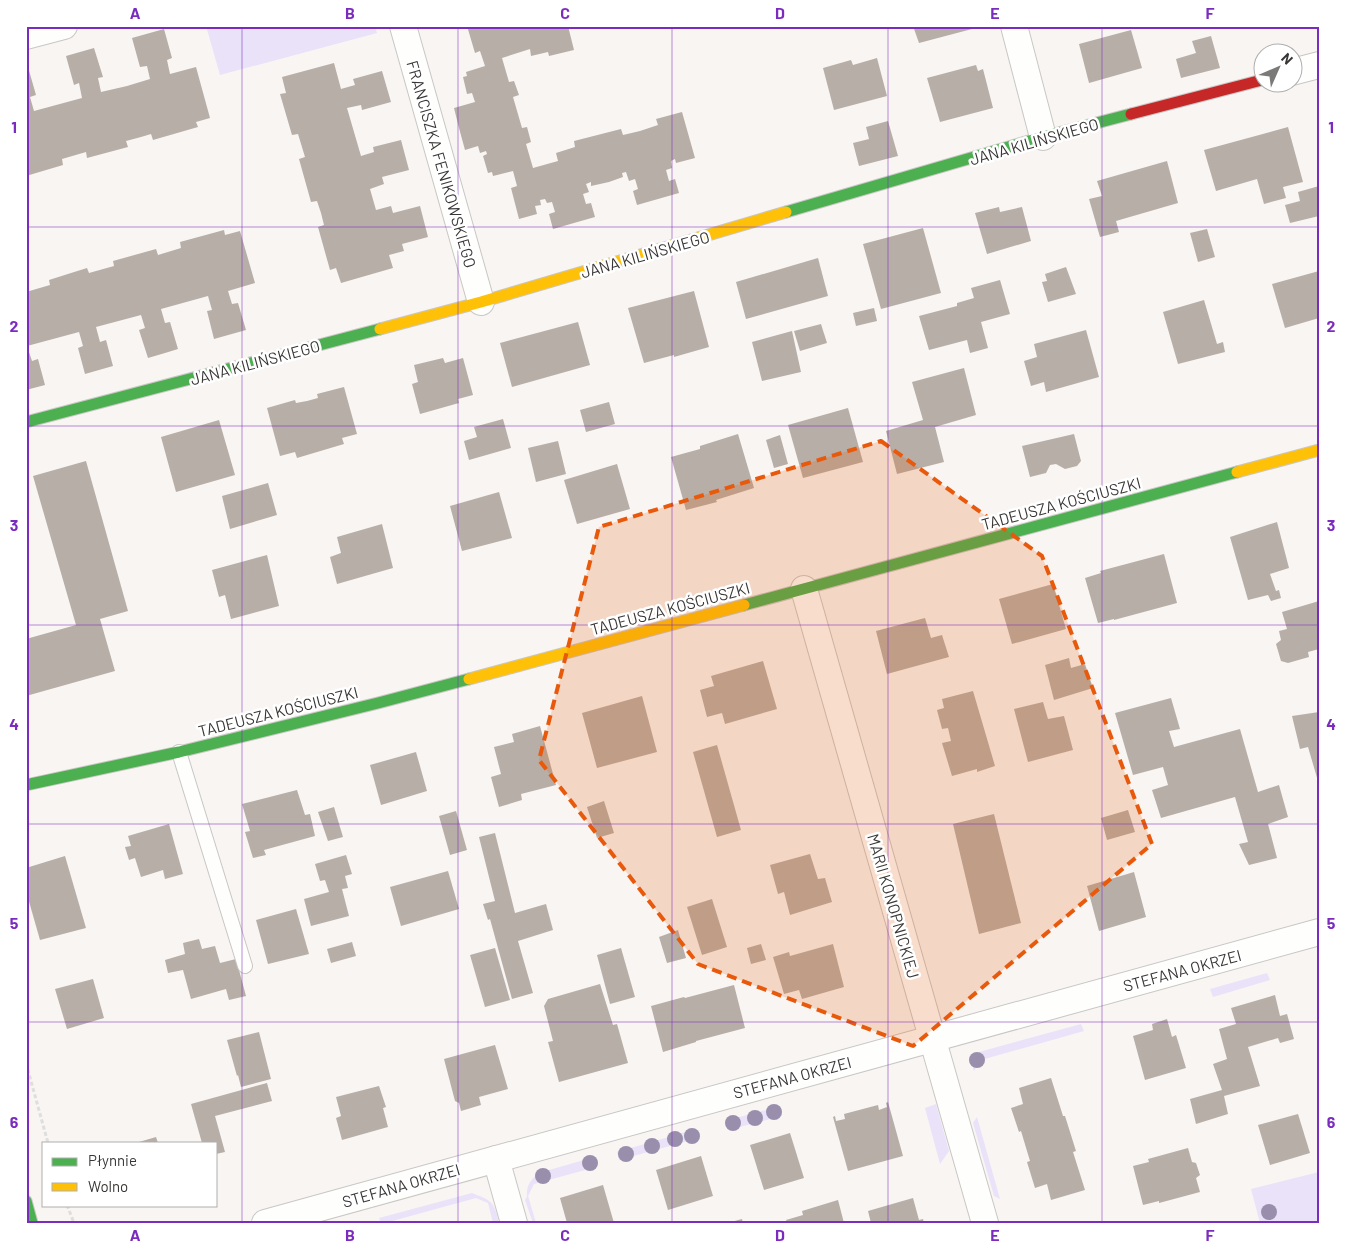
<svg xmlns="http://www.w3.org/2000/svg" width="1345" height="1249" font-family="Barlow,sans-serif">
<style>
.green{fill:#e9e2f9}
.building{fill:#b7aea7}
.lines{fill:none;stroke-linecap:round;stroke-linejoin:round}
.lane-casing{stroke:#c9c7c5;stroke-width:16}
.street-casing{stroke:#c9c7c5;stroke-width:28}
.fast-casing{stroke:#c9c7c5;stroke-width:13}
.slow-casing{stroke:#c9c7c5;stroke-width:13}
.jam-casing{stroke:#c9c7c5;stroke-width:13}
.path{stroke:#dfdede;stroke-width:3;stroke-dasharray:4 2.5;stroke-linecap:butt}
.lane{stroke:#fefefd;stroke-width:14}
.street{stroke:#fefefd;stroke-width:26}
.fast{stroke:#4caf50;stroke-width:11}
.slow{stroke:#ffc107;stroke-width:11}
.jam{stroke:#c62828;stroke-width:11}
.tree{fill:#998fad}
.marked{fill:#e8590c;fill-opacity:0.2;stroke:#e8590c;stroke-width:4;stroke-dasharray:10 6;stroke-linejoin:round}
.grid{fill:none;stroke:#7b2cbf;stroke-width:1;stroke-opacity:0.55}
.labels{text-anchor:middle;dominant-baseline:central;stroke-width:5;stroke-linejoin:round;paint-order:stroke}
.street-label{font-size:16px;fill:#393736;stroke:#fff}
.neatline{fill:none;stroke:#7b2cbf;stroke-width:2}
.grid-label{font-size:16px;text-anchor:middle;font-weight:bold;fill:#7b2cbf}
</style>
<rect width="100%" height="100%" fill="#f8f5f3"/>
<g class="green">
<path d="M206,26H375L377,33L220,75Z"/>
<path d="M1267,973L1270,980L1213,997L1210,989Z"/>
<path d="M1081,1024L1084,1031L981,1060L974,1071L972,1064L979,1052Z"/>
<path d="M936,1104L949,1151L940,1164L925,1108Z"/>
<path d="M780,1106L782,1116L728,1130L725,1121Z"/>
<path d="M977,1117L1000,1199L994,1196L973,1123Z"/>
<path d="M696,1129L699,1138L619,1160L617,1152Z"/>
<path d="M594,1157L596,1167L534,1184L528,1196L536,1223H533L525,1200L527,1197C526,1186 530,1180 539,1173Z"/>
<path d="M1319,1172V1223H1260L1251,1189Z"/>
<path d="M472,1193C492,1201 494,1201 499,1223H493L488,1203L476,1198L385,1223H381L379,1218Z"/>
</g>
<g class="building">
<path d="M467,26H568L574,50L549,56L548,52L531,56L530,49L502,58L509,82L514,81L519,95L513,97L522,128L527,127L531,142L526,144L533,168L558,161L556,153L575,147L574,141L621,129L623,135L640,131L658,125L656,119L682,112L695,158L676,163L675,159L671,161L672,168L666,170L669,181L675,179L679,193L637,205L633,191L638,189L635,179L629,181L626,172L622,173L623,177L609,182L591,186V182L586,184L589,192L583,194L586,204L591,203L595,217L553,229L549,214L555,212L552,202L547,203L545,199L540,200L541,205L535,206L537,214L519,219L511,188L517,186L513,171L493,176L492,172L488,173L483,156L487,154L486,151L480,153L478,146L465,150L459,128L454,108L475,102L472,93L467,94L463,77L467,76L466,72L485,66L480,51L475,53Z"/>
<path d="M913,26H971L972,29L919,43Z"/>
<path d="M164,29L172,58L167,60L170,74L196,67L210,118L196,122L198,127L153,140L151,134L141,137L126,141L128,147L87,158L86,152L62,159L63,165L26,176V68L28,67L36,95L30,97L34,111L82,98L79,83L74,85L66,56L94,48L103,77L98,78L101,92L127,86L150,79L147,66L140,67L132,38Z"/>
<path d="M1131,30L1142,68L1089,83L1079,44Z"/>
<path d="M1211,36L1220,68L1181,78L1176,59L1196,53L1192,41Z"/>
<path d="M877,58L887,96L834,110L823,68L851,60L853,65Z"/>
<path d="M334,63L341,89L355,85L353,79L382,71L391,102L362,110L361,105L347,108L361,156L374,152L373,147L401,140L409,170L382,177L384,184L370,189L376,210L391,206L393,213L420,206L428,237L402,244L404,251L389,255L393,268L341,283L336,268L330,270L318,227L324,225L321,213L317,201L311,202L299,159L305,157L298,134L292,135L280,94L286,93L282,77Z"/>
<path d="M976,65L978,71L983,69L993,108L940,122L927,78Z"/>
<path d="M888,121L898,156L859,166L853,143L869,139L866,127Z"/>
<path d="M1288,127L1303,182L1283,187L1286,198L1264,204L1257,179L1216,191L1204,150Z"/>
<path d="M1167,161L1178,203L1116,221L1119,232L1100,237L1089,199L1102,196L1097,181Z"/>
<path d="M1319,186V216L1290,223L1285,205L1300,201L1298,192Z"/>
<path d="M999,207L1000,212L1022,207L1031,241L987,254L975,213Z"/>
<path d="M923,228L941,293L881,309L863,244Z"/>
<path d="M1207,229L1215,257L1198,262L1190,233Z"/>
<path d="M224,230L225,235L240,231L255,283L228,291L232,304L238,303L246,330L214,339L207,311L212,310L208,296L161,309L165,323L170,322L178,349L165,353L148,358L139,330L145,328L141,315L96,327L100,342L106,340L113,366L85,374L78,348L83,346L79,332L27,346L32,361L38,359L45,385L26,390V292L50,285L49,280L71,273L87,268L89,273L114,266L113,261L156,249L158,255L181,248L180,242Z"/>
<path d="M818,258L828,296L746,319L736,282Z"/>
<path d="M1066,267L1076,294L1048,302L1042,282L1047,281L1045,274Z"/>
<path d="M1319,271V318L1285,328L1272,284Z"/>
<path d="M1000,280L1010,314L981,322L988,348L970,353L967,340L929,350L919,316L957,306V303L974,298L971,288Z"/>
<path d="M694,291L709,347L674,357V355L644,363L628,308Z"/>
<path d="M1204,300L1217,344L1223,342L1225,352L1178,364L1163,312Z"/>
<path d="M874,308L877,321L856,326L853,313Z"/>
<path d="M578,322L590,365L512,387L500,343Z"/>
<path d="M821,324L827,343L800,351L794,331Z"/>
<path d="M1086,330L1099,377L1046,392L1044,382L1031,386L1024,361L1037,357L1034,344Z"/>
<path d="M792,331L801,372L762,381L752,342Z"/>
<path d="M443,358L445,363L463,358L473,395L458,399L459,403L420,414L412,384L418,382L414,365Z"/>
<path d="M964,368L976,415L935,427L944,462L897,474L886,431L923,420L912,382Z"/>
<path d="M344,387L357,434L342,438L344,444L297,458L295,452L280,456L267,408L295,400L296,403L307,401L318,398L317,394Z"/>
<path d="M609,402L615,424L586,432L580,410Z"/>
<path d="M848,408L863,462L803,478L788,425Z"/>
<path d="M503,419L511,448L469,460L464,441L477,437L474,427Z"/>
<path d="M219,420L235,475L176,492L161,437Z"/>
<path d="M738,434L754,488L716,500L717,502L686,510L671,457L700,449V446Z"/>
<path d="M1074,434L1081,461L1077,466L1065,469L1056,464L1050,465L1046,473L1030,477L1022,446Z"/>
<path d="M780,435L788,464L774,468L766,440Z"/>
<path d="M558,441L566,474L536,482L528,448Z"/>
<path d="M86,461L128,611L100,619L115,671L26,696V639L76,625L33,476Z"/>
<path d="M617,464L630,509L577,524L564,480Z"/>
<path d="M268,483L277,515L230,529L222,496Z"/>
<path d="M499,492L512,538L462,551L450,506Z"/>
<path d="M1277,522L1289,568L1270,574L1276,591L1279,590L1281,598L1271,601L1268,595L1248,600L1230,537Z"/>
<path d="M382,524L393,568L337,584L330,557L341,553L337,537Z"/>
<path d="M1164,554L1177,603L1114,620V619L1098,623L1085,578L1101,573L1100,571Z"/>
<path d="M267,555L279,606L231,619L225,595L219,597L212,570Z"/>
<path d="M1053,584L1066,629L1012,644L999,599Z"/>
<path d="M1319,601V649L1308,652L1309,657L1288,663L1281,661L1276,644L1281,640L1279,631L1287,629L1282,612Z"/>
<path d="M925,618L931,638L942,635L949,657L887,674L876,631Z"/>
<path d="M1069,658L1071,668L1085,664L1093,688L1054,700L1045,665Z"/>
<path d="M763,661L777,709L725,724L722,713L707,717L700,690L714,686L711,676Z"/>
<path d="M973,691L995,766L977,772V769L952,776L942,743L951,741L948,728L942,729L937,710L944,708L942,699Z"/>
<path d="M642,696L657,752L597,768L582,713Z"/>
<path d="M1171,698L1180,729L1169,731L1174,747L1240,729L1258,792L1279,785L1288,817L1268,824L1277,858L1249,865L1239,844L1248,842L1235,797L1161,818L1152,790L1168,785L1163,767L1133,775L1115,713Z"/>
<path d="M1043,702L1048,719L1064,716L1073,750L1028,762L1014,709Z"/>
<path d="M1319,712V781H1318L1308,747L1300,749L1292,716Z"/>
<path d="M540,726L556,785L521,794L522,800L499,807L491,777L501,774L494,747L514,742L512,734Z"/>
<path d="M717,745L741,830L717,837L693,752Z"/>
<path d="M416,752L427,791L381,805L370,765Z"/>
<path d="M297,790L305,815L310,814L315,836L264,850L266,855L253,858L245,832L250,831L242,804Z"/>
<path d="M604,801L614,833L597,838L587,807Z"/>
<path d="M334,807L343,837L328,841L318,812Z"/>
<path d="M1128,810L1135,832L1107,840L1101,818Z"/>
<path d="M456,811L467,850L450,855L439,816Z"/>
<path d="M994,814L1021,923L979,934L953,824Z"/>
<path d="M169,824L183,874L165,879L163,870L141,877L135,858L129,860L125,847L131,846L128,836Z"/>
<path d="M495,833L515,913L546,904L553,930L518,941L533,993L512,999L490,919L488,920L483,904L495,901L479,837Z"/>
<path d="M810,854L818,879L825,878L832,902L790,915L784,892L778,894L770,865Z"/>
<path d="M346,855L352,874L345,876L348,888L342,889L349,916L311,926L304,899L329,892L325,880L320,881L315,864Z"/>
<path d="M65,856L86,928L40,940L26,891V868Z"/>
<path d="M448,871L459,909L401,926L390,887Z"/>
<path d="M1134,872L1146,917L1099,931L1087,886Z"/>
<path d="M712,899L727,947L702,955L687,907Z"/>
<path d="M296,909L309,954L268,964L256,920Z"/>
<path d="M678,930L686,958L667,963L659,937Z"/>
<path d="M199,939L202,949L215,946L220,963L236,959L246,996L229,1000L226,989L191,999L183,970L168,973L165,960L185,954L183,943Z"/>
<path d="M352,942L356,956L331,963L327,949Z"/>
<path d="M761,944L766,960L751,964L747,948Z"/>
<path d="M833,944L844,987L802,999L799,990L784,994L773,957L789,952L790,956Z"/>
<path d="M495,948L510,1000L485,1007L470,955Z"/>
<path d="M621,948L635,997L610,1004L597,955Z"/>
<path d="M93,979L104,1018L67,1029L55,989Z"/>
<path d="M600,984L613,1025L617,1024L628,1063L559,1082L548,1042L553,1041L544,1006L548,999Z"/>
<path d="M734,985L745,1028L696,1041V1042L663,1052L651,1006L684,997L685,998Z"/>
<path d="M1275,995L1280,1016L1287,1014L1294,1039L1280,1043L1278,1038L1248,1047L1260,1086L1224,1096L1228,1114L1196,1124L1190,1099L1222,1090L1213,1064L1227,1059L1219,1029L1236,1024L1231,1008Z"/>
<path d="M1167,1019L1172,1037L1176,1035L1186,1068L1145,1080L1133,1036L1153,1030L1152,1024Z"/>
<path d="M259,1032L271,1079L241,1087L238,1075L237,1076L227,1040Z"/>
<path d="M495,1045L508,1089L479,1097L481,1105L461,1111L459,1103L455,1101L444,1059Z"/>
<path d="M1051,1078L1063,1116H1065L1076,1151L1073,1152L1085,1190L1051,1200L1047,1184L1035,1188L1027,1162L1030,1161L1021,1131L1019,1132L1011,1108L1023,1104L1019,1088Z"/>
<path d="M267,1083L272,1101L215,1116L225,1152L216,1154V1143H202L191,1104Z"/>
<path d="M379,1086L386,1107L383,1108L388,1127L342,1140L336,1118L341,1116L336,1097Z"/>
<path d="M888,1102L903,1156L848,1171L833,1117L835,1116L836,1121L845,1119L844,1114L878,1105L879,1110L887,1107L886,1103Z"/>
<path d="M1298,1114L1310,1153L1270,1165L1258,1125Z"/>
<path d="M790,1133L804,1178L764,1190L750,1145Z"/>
<path d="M156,1137L158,1143H139V1142Z"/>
<path d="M1188,1148L1192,1162L1196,1163L1200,1175L1196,1178L1200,1192L1159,1203V1201L1143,1205L1133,1166L1149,1162L1148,1159Z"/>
<path d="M701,1156L713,1196L668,1210L656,1170Z"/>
<path d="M603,1185L614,1223H567L560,1198Z"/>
<path d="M913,1198L919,1220L923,1219L924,1223H871L868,1211Z"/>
<path d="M838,1200L844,1223H787L786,1220L803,1215L802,1211Z"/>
<path d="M742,1219L743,1223H731V1222Z"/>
</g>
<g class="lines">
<defs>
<path id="lane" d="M179,752L245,966"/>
<g id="street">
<path d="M403,26L481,302"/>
<path d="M1014,26L1043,137"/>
<path d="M26,36L64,26"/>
<path d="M1292,72L1319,65"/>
<path d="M804,589L985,1223"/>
<path d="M496,1159L514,1223"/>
<path d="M265,1223L1319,932"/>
</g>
<g id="fast">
<path d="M786,212L1043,137L1131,114"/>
<path d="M26,422L380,329"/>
<path d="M744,605L1237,472"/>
<path d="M26,785L179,752L378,703L469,679"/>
<path d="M26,1201L32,1223"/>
</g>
<g id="slow">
<path d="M380,329L481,302L786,212"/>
<path d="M1237,472L1319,450"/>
<path d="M469,679L744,605"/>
</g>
<path id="jam" d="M1131,114L1262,80"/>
</defs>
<use href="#lane" class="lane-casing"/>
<use href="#street" class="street-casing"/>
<use href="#fast" class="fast-casing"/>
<use href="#slow" class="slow-casing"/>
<use href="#jam" class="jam-casing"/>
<g class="path">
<path d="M26,1063L48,1143"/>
<path d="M67,1205L74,1223"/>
</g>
<use href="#lane" class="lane"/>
<use href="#street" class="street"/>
<use href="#fast" class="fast"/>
<use href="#slow" class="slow"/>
<use href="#jam" class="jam"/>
</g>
<g class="tree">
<circle cx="977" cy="1060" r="8"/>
<circle cx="774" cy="1112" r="8"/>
<circle cx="755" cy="1118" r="8"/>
<circle cx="733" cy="1123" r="8"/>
<circle cx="692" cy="1136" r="8"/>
<circle cx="675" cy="1139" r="8"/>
<circle cx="652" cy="1146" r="8"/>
<circle cx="626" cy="1154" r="8"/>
<circle cx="590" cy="1163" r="8"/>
<circle cx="543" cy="1176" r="8"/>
<circle cx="1269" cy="1212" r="8"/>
</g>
<path class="marked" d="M881,441L1042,556L1152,844L913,1046L698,964L539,760L599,527Z"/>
<path class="grid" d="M242,26V1223M458,26V1223M672,26V1223M888,26V1223M1102,26V1223M26,227H1319M26,426H1319M26,625H1319M26,824H1319M26,1022H1319"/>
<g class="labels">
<g class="street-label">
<text transform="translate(1034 141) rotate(-16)">JANA KILIŃSKIEGO</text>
<text transform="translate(442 164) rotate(74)">FRANCISZKA FENIKOWSKIEGO</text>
<text transform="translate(645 254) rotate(-16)">JANA KILIŃSKIEGO</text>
<text transform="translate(255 362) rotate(-15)">JANA KILIŃSKIEGO</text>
<text transform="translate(1061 503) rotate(-15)">TADEUSZA KOŚCIUSZKI</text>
<text transform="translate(670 608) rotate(-15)">TADEUSZA KOŚCIUSZKI</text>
<text transform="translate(278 711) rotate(-14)">TADEUSZA KOŚCIUSZKI</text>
<text transform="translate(894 906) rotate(74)">MARII KONOPNICKIEJ</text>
<text transform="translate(1182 970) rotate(-15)">STEFANA OKRZEI</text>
<text transform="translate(792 1077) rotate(-15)">STEFANA OKRZEI</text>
<text transform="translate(401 1185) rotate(-16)">STEFANA OKRZEI</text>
</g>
</g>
<rect width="1345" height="1249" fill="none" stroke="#ffffff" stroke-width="55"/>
<rect x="42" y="1142" width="175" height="65" fill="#ffffff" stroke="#b0afaf"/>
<rect x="52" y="1158" width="25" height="8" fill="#4caf50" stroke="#b0afaf"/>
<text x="88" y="1166" font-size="15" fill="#393736">Płynnie</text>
<rect x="52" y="1183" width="25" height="8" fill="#ffc107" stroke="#b0afaf"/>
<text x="88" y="1192" font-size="15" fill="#393736">Wolno</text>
<g transform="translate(1278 68) rotate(45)"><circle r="24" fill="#ffffff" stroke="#b0afaf"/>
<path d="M0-4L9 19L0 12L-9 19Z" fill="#7c7a78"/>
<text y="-8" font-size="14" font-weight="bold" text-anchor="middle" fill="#393736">N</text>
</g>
<rect x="28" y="28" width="1290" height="1194" class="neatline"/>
<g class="grid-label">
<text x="135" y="19">A</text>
<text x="350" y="19">B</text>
<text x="565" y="19">C</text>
<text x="780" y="19">D</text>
<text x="995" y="19">E</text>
<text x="1210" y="19">F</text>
<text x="14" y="133">1</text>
<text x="1331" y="133">1</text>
<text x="14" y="332">2</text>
<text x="1331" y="332">2</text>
<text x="14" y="531">3</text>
<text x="1331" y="531">3</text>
<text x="14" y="730">4</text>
<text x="1331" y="730">4</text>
<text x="14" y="929">5</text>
<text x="1331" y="929">5</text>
<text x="14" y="1128">6</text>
<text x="1331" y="1128">6</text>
<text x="135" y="1241">A</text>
<text x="350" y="1241">B</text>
<text x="565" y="1241">C</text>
<text x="780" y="1241">D</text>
<text x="995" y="1241">E</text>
<text x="1210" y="1241">F</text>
</g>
</svg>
